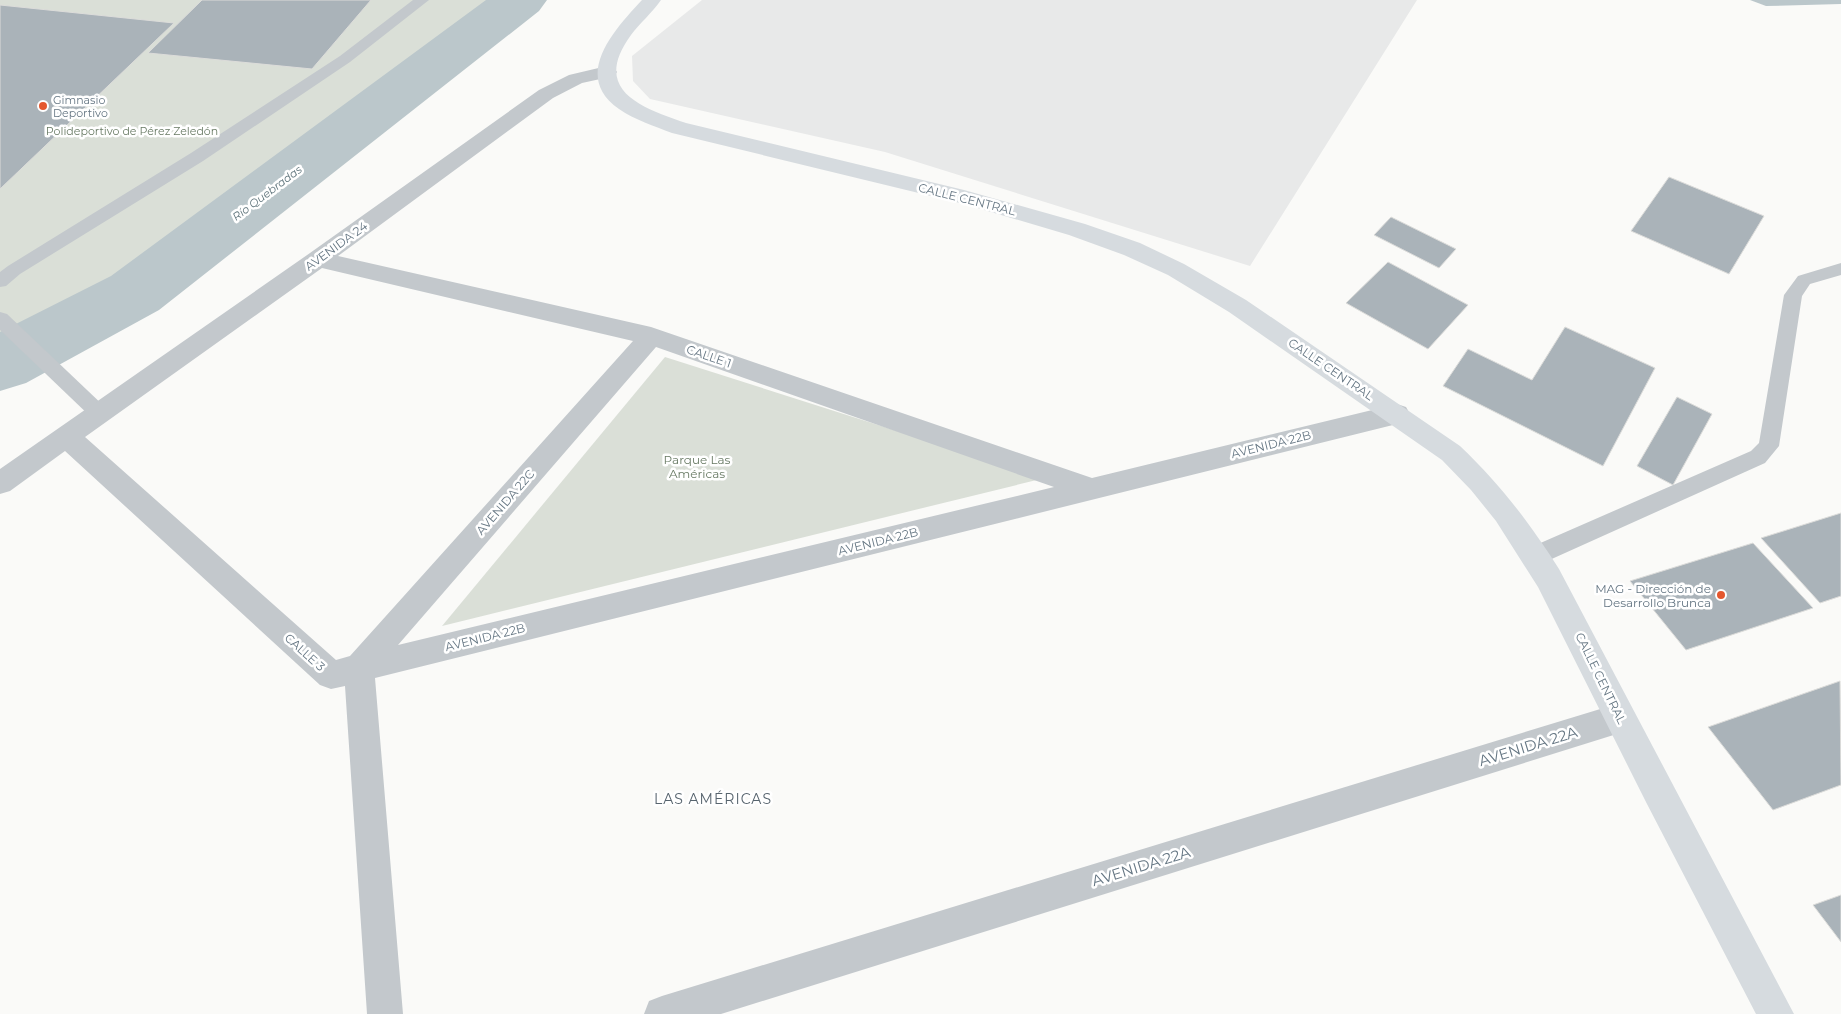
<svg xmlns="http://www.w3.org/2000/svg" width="1841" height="1014" font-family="Montserrat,sans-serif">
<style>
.built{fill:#e8e9e9}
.green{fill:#dadfd7}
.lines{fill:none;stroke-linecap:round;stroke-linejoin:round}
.stream{fill:#bbc7cb;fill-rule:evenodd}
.river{fill:#bbc7cb;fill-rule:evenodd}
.building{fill:#aab3b9;stroke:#dcdcda}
.lane{fill:#c3c8cc;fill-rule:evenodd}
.street{fill:#c3c8cc;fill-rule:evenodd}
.secondary{fill:#d6dbdf;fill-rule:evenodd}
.poi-dot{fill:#e4572e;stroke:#fff;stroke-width:2}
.labels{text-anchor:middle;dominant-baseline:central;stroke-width:5;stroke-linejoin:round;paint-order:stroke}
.far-poi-label{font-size:11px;fill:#657683;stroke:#fff;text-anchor:start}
.far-park-label{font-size:11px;fill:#687a64;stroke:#fff}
.far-water-label{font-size:11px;font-style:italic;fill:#60757c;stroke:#fff}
.street-label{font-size:12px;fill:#657683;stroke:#fff}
.park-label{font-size:12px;fill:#687a64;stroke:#fff}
.poi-label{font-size:12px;fill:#657683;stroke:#fff;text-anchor:end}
.neighbourhood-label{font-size:14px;letter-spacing:1px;fill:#57646e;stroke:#fff}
.near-street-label{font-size:15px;fill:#657683;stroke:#fff}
</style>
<rect width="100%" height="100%" fill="#fafaf8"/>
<path class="built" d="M702,0H1417L1250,266L885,152L650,99L633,81L632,56Z"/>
<g class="green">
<path d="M0,0H520L135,293L0,364Z"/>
<path d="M665,357L1045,478L442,626Z"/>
</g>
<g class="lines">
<path class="stream" d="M1750,0H1841V4L1766,6Z"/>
<path class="river" d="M486,0H547L539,11L159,310L26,383L0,391V332L111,276Z"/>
</g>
<g class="building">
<path d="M202,0H371L312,69L148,53Z"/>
<path d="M0,5L174,23L0,189Z"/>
<path d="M1669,177L1764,216L1729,274L1631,231Z"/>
<path d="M1391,217L1456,249L1439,268L1374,235Z"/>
<path d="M1388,262L1468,305L1428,349L1346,303Z"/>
<path d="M1565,327L1655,368L1603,466L1443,386L1468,349L1532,380Z"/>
<path d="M1677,397L1712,414L1673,485L1637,466Z"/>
<path d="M1841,513V596L1820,603L1761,538Z"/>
<path d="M1753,543L1813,608L1686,650L1630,581Z"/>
<path d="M1840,681L1841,785L1773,810L1708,727Z"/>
<path d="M1841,895V942L1813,905Z"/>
</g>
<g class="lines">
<g class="lane">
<path d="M413,0H429L350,62L203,161L20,274L6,286L0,287V272L8,266L191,153L340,56Z"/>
<path d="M1841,263V275L1810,284L1802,296L1779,446L1765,463L1545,562L1537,564L1529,562L1526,555L1529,548L1751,451L1759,443L1784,295L1798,276Z"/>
<path d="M0,312L7,314L107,409L110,414L107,419L100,422L93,419L0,330Z"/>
</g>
<g class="street">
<path d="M607,66L614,68L617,72L614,76L582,83L553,98L338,256L651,327L1092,478L1397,404L1406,407L1410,414L1406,421L1397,424L375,678L403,1014H367L345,686L331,689L320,685L65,451L10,491L0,494V469L310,253L539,90L569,75ZM322,268L633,341L350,656L336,660L85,437ZM656,347L1054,487L398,645Z"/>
<path d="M1620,703L1631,708L1636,718L1631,728L1620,733L721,1014H644L649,1001L662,996Z"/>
</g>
<path class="secondary" d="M642,0H661C652,13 640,23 631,35C590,91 643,108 686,123L964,190L1085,224L1140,243L1184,264L1246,300L1460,446C1500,484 1529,522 1559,569L1794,1014H1756L1647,804L1538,587L1496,521L1471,490L1442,460L1229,312L1168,275L1124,255L1069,235L964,204L672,133C654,126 635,120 619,109C571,76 615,29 642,0Z"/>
</g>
<g class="poi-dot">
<circle cx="43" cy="106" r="5"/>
<circle cx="1721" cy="595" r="5"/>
</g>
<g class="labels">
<g class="far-poi-label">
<text x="53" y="100">Gimnasio<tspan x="53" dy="13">Deportivo</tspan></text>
</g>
<g class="far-park-label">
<text x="132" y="131">Polideportivo de Pérez Zeledón</text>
</g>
<g class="far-water-label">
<text transform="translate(267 193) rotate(-37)">Río Quebradas</text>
</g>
<g class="street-label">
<text transform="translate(967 199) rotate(14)">CALLE CENTRAL</text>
<text transform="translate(336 246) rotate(-36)">AVENIDA 24</text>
<text transform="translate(709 356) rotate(19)">CALLE 1</text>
<text transform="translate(1331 369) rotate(34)">CALLE CENTRAL</text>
<text transform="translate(1271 444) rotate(-14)">AVENIDA 22B</text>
<text transform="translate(505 502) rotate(-49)">AVENIDA 22C</text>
<text transform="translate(878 541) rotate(-14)">AVENIDA 22B</text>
<text transform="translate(485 637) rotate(-14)">AVENIDA 22B</text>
<text transform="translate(305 652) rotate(42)">CALLE 3</text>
<text transform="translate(1601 678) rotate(64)">CALLE CENTRAL</text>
</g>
<g class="park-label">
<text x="697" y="459">Parque Las<tspan x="697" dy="14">Américas</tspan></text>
</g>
<g class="poi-label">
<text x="1711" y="588">MAG - Dirección de<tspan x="1711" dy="14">Desarrollo Brunca</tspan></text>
</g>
<g class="neighbourhood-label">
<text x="713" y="799">LAS AMÉRICAS</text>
</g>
<g class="near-street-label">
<text transform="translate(1528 746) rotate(-17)">AVENIDA 22A</text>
<text transform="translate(1141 866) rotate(-17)">AVENIDA 22A</text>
</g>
</g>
</svg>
